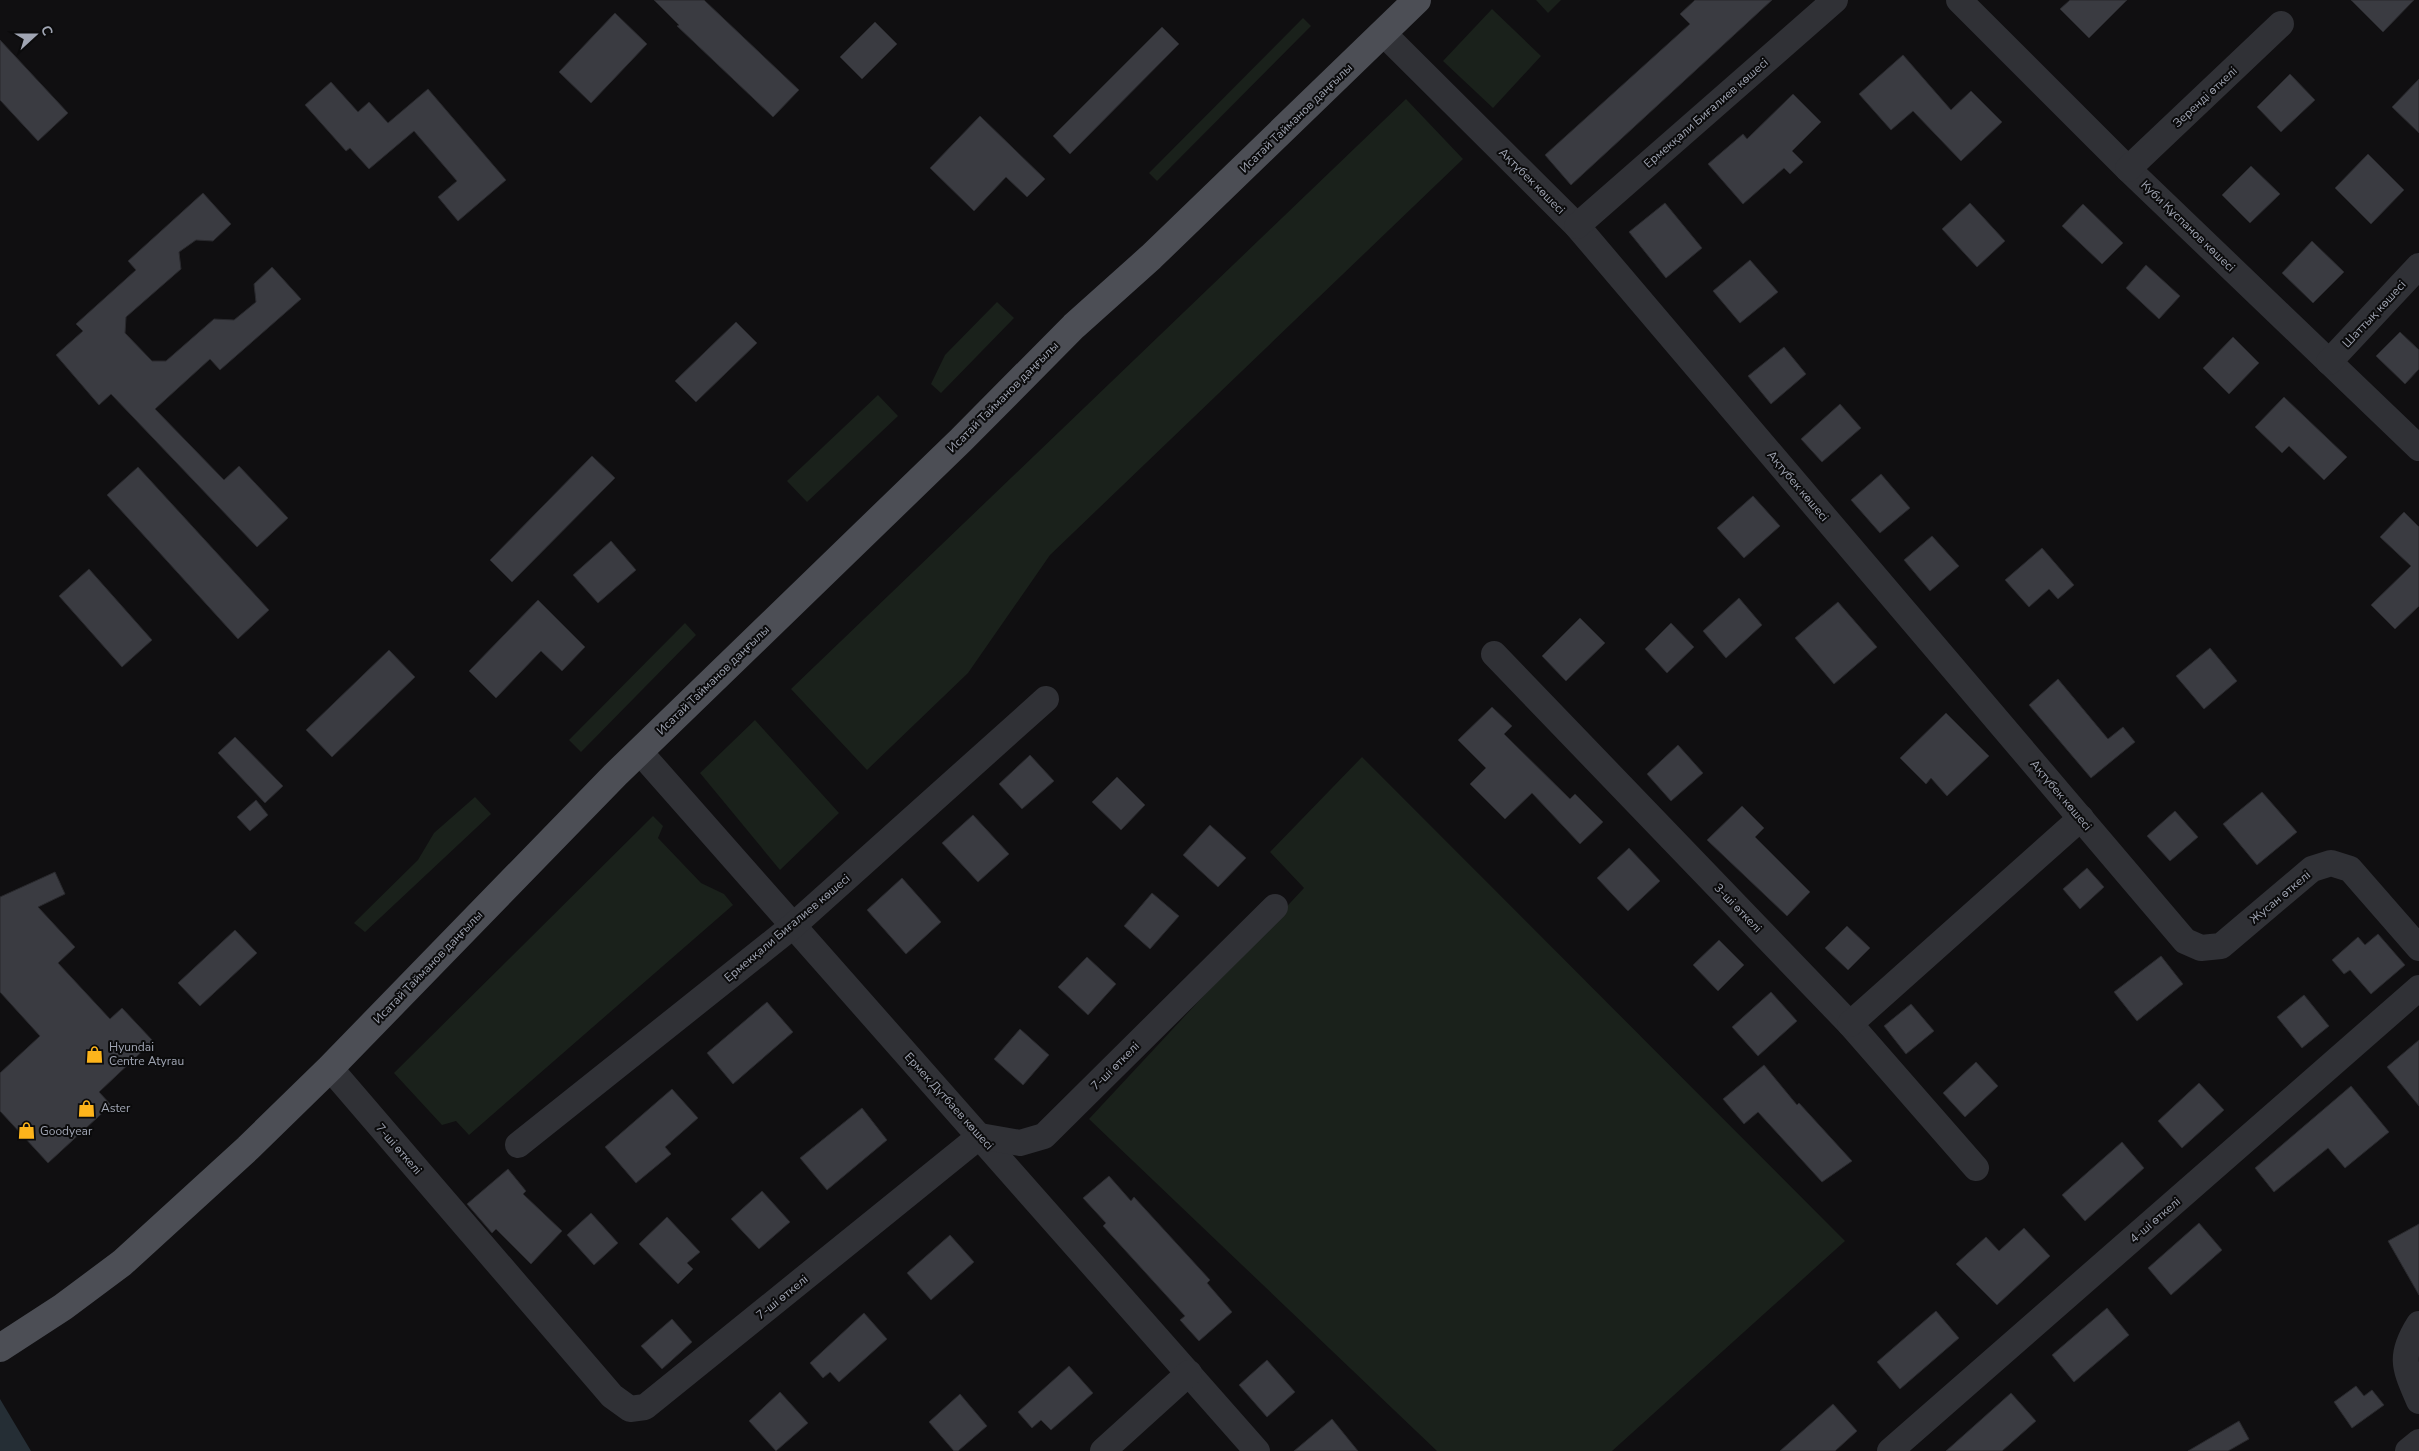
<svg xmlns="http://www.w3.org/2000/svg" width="2419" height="1451" font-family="'Nunito Sans',sans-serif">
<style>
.green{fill:#1a211b}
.water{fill:#252e35}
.building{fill:#3a3b41;stroke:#29292d}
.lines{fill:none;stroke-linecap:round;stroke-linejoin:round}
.minor{stroke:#303136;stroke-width:26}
.major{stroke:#4c4e55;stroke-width:28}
.labels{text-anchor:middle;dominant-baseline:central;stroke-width:4;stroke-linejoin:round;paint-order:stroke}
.street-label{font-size:12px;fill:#a0a5b3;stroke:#0b0b0c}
.poi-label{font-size:12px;fill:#a0a5b3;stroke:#0b0b0c;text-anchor:start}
</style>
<rect width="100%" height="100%" fill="#100f11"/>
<g class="green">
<path d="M1536,0H1561L1548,13Z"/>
<path d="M1492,9L1541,56L1493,108L1443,61Z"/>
<path d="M1303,18L1311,26L1157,181L1149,173Z"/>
<path d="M1406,99L1463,159L1050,555L968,673L867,770L791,689Z"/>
<path d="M997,302L1014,318L941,393L931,384L945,355Z"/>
<path d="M878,395L898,416L807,502L787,481Z"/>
<path d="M685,623L696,635L581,752L569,740Z"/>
<path d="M755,720L839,813L780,870L700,773Z"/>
<path d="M1362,757L1845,1241L1612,1451H1437L1089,1119L1304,888L1270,852Z"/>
<path d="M475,797L491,814L365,932L354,923L418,860L434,833Z"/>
<path d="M653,816L663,826L658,838L701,883L724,894L733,905L469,1135L456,1121L442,1125L394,1073Z"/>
</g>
<path class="water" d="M0,1399L31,1451H0Z"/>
<g class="building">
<path d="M654,0H704L799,90L773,117L677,26L679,25Z"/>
<path d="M1695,0H1772L1571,185L1545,155L1690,24L1680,14Z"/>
<path d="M2070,0H2127L2089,38L2060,9Z"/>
<path d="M2351,0H2414L2383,32Z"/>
<path d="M615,13L647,44L591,103L559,72Z"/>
<path d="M875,22L897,44L862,79L840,57Z"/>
<path d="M1162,27L1179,44L1070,154L1053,136Z"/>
<path d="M0,40L68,113L38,141L0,100Z"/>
<path d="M1903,55L1951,110L1971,91L2002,122L1961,161L1913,111L1891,130L1859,94Z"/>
<path d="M2290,74L2315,100L2281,132L2257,107Z"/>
<path d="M2419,79V133L2392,107Z"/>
<path d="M331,82L358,112L369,102L388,123L428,89L506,180L458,221L438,197L457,181L414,131L369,169L350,148L346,151L305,105Z"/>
<path d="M1793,94L1821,122L1792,151L1803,162L1790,174L1784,168L1743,204L1708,164L1743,134L1747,139Z"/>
<path d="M980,116L1045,179L1027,197L1006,177L974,211L930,168Z"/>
<path d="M2368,154L2404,190L2371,224L2335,188Z"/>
<path d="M2251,166L2280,194L2250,223L2222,195Z"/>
<path d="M203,193L231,224L213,241L196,240L179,252L181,269L126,317L125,333L152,361H166L214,319L234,320L256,302L254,284L272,267L301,299L220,370L210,359L155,409L224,480L239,466L288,518L257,547L111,394L99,405L56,355L83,331L76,324L136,270L128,261Z"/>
<path d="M1665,203L1702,248L1666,278L1629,232Z"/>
<path d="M1970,203L2005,241L1977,267L1942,229Z"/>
<path d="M2083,204L2123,243L2102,264L2062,226Z"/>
<path d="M2312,241L2344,272L2313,303L2282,273Z"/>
<path d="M1750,260L1778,292L1740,323L1713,291Z"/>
<path d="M2146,265L2180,296L2159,319L2126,288Z"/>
<path d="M736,322L757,343L696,402L675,381Z"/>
<path d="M2400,332L2419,350V369L2405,384L2376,356Z"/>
<path d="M2233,337L2259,363L2229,394L2203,368Z"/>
<path d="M1784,347L1806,374L1771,404L1748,376Z"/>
<path d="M2284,397L2347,457L2324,480L2289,446L2282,453L2255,427Z"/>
<path d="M1840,404L1861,428L1822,462L1801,439Z"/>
<path d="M592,456L615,478L512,582L490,560Z"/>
<path d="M138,467L269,610L238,639L107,495Z"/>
<path d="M1881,474L1910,508L1880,533L1851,500Z"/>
<path d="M1753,496L1780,526L1744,558L1717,528Z"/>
<path d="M2404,512L2419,527V606L2395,629L2371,605L2411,566L2380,537Z"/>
<path d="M1932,536L1959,566L1930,591L1904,560Z"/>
<path d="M611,541L636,570L598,603L573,575Z"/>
<path d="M2042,548L2074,585L2058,599L2049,589L2029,607L2005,580Z"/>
<path d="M89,569L152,640L122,667L59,596Z"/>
<path d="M1739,598L1762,625L1726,658L1703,631Z"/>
<path d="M538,600L585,647L562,671L541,651L496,698L469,671Z"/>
<path d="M1838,602L1877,647L1834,684L1795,638Z"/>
<path d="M1580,618L1605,643L1566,681L1542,656Z"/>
<path d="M1671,623L1694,647L1667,673L1645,649Z"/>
<path d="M2210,648L2237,681L2204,709L2176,676Z"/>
<path d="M389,650L415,677L332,757L306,730Z"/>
<path d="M2058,679L2108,739L2123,727L2135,742L2091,778L2029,705Z"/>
<path d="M1492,707L1512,726L1504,734L1570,799L1575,794L1603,822L1580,844L1532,793L1505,819L1470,784L1486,768L1458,740Z"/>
<path d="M1946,713L1989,756L1947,796L1931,778L1926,784L1900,758Z"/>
<path d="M235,737L283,786L265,803L218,753Z"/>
<path d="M1678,745L1703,773L1671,801L1647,774Z"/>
<path d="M1030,755L1054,781L1022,809L999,784Z"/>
<path d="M1117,777L1145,805L1121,830L1092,802Z"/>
<path d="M2262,792L2297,832L2257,865L2223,824Z"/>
<path d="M256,800L268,815L250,831L237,817Z"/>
<path d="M1742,806L1764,828L1755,837L1810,892L1787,916L1707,840Z"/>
<path d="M2175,811L2198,837L2170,861L2147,836Z"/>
<path d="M973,815L1009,854L978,882L942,843Z"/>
<path d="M1210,825L1246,858L1218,887L1183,855Z"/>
<path d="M1629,848L1660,881L1628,911L1597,878Z"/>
<path d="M2087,868L2104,887L2080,909L2063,889Z"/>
<path d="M55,872L65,894L38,907L75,947L58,963L110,1019L122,1008L153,1041L99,1092L111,1105L48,1163L0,1111V1073L40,1036L0,992V897Z"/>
<path d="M902,878L941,922L906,954L867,910Z"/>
<path d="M1152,893L1179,916L1150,949L1124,926Z"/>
<path d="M1847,926L1870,948L1848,970L1825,948Z"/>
<path d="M235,930L257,953L200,1006L178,983Z"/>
<path d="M2378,934L2405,965L2371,994L2350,970L2344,974L2332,960L2358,937L2365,945Z"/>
<path d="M1719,940L1744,965L1718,991L1693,965Z"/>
<path d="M2161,956L2183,984L2137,1021L2114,992Z"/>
<path d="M1087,957L1116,984L1088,1015L1058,987Z"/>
<path d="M1771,992L1797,1021L1758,1056L1732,1027Z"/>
<path d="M2304,995L2329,1026L2302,1048L2277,1017Z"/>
<path d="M767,1002L793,1032L733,1084L707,1053Z"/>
<path d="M1911,1004L1934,1031L1906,1054L1884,1026Z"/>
<path d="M1020,1029L1049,1055L1023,1085L994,1059Z"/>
<path d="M2419,1040V1106L2387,1067Z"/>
<path d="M1976,1062L1998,1086L1965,1117L1943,1093Z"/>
<path d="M1764,1065L1797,1105L1799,1103L1852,1161L1822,1182L1758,1112L1744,1124L1723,1099Z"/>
<path d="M2199,1083L2224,1110L2182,1148L2158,1121Z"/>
<path d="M2351,1086L2389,1132L2345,1168L2328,1148L2274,1192L2255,1168Z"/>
<path d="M672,1089L698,1118L665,1147L671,1154L636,1183L605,1147Z"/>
<path d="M862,1108L887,1140L827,1190L800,1158Z"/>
<path d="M2122,1142L2144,1168L2085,1221L2062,1195Z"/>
<path d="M508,1169L526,1191L523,1194L562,1231L531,1264L496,1229L492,1233L467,1204Z"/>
<path d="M1109,1176L1131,1201L1134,1197L1210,1280L1207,1283L1232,1312L1199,1341L1180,1320L1185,1316L1103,1226L1106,1223L1083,1198Z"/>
<path d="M762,1191L790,1222L759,1249L731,1219Z"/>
<path d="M591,1213L618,1243L594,1265L567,1235Z"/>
<path d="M667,1217L700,1252L687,1263L693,1269L678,1284L639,1244Z"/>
<path d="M2199,1223L2222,1250L2171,1295L2148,1268Z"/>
<path d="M2419,1224V1295L2388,1241Z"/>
<path d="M2024,1228L2050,1256L1997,1305L1956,1264L1986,1237L1999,1251Z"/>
<path d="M950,1235L974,1262L931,1300L907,1273Z"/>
<path d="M2107,1308L2129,1335L2074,1382L2052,1355Z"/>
<path d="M1936,1311L1959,1338L1900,1389L1877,1362Z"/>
<path d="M864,1313L887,1339L839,1382L830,1372L823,1378L810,1363Z"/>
<path d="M672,1319L692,1342L662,1369L641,1346Z"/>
<path d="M1267,1360L1295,1392L1267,1417L1239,1385Z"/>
<path d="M1069,1366L1093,1393L1051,1430L1041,1420L1032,1428L1018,1412Z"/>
<path d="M2356,1386L2364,1396L2372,1390L2384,1405L2352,1428L2334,1402Z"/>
<path d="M780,1392L808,1423L776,1451L749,1421Z"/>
<path d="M2011,1393L2036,1421L2002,1451H1946Z"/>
<path d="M960,1394L987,1426L958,1451H954L929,1422Z"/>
<path d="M1833,1404L1857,1431L1835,1451H1780Z"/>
<path d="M1332,1419L1358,1451H1294Z"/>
<path d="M2239,1421L2249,1439L2228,1451H2188Z"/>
</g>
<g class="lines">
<g class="minor">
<path d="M1959,0L2128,169L2419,448"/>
<path d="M1383,33L1577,226L2185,941L2201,948L2221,946L2312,869L2331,863L2350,869L2419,948"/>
<path d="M2128,169L2281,24"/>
<path d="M1577,226L1835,0"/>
<path d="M2329,362L2419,266"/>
<path d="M1494,654L1850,1024L1976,1168"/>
<path d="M639,751L1257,1451"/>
<path d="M1850,1024L2081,818"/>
<path d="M330,1068L612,1396L630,1409L645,1407L980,1136L1020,1143L1044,1136L1275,907"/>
<path d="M518,1145L794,925L1046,699"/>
<path d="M2419,1324C2398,1357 2405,1368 2419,1401"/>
<path d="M1103,1451L1189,1373"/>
<path d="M1890,1451L2419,988"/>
<path d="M2408,1451L2419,1442"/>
</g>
<path class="major" d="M0,1348L63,1307L122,1263L248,1148L330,1068L615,775L961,440L1074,326L1151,257L1417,0"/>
</g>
<defs>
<symbol id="shop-bare" viewBox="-9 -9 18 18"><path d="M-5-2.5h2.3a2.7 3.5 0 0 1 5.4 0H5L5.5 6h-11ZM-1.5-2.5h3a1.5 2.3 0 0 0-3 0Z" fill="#fdb41b" stroke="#0b0b0c" stroke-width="2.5" paint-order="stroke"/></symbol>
</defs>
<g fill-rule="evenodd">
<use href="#shop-bare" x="82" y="1042" width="25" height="25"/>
<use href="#shop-bare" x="74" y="1096" width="25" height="25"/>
<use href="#shop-bare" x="14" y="1118" width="25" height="25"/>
</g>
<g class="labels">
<g class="street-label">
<text transform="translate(2205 97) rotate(-43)">Зеренді өткелі</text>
<text transform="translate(1706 113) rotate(-41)">Ермекқали Биғалиев көшесі</text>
<text transform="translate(1296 118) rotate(-44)">Исатай Тайманов даңғылы</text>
<text transform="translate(1532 181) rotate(45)">Ақтүбек көшесi</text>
<text transform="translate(2188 226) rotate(44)">Куби Құспанов көшесi</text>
<text transform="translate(2374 314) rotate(-47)">Шаттық көшесі</text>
<text transform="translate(1003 397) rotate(-45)">Исатай Тайманов даңғылы</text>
<text transform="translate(1798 486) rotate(50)">Ақтүбек көшесi</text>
<text transform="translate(713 680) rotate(-44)">Исатай Тайманов даңғылы</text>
<text transform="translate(2061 795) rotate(50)">Ақтүбек көшесi</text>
<text transform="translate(2280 897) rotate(-40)">Жусан өткелі</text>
<text transform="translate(1738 908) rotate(46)">3-шi өткелi</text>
<text transform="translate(787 928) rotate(-40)">Ермекқали Биғалиев көшесі</text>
<text transform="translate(428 967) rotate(-46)">Исатай Тайманов даңғылы</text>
<text transform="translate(1115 1066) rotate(-45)">7-шi өткелi</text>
<text transform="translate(949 1101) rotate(48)">Ермек Дүтбаев көшесi</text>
<text transform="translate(399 1149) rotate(49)">7-шi өткелi</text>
<text transform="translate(2155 1220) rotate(-41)">4-шi өткелi</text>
<text transform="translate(782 1297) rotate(-39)">7-шi өткелi</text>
</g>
<g class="poi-label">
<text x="109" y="1047">Hyundai<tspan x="109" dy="14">Centre Atyrau</tspan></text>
<text x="101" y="1108">Aster</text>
<text x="40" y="1131">Goodyear</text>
</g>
</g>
<g transform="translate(35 35) rotate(69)" stroke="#0b0b0c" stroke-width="4" paint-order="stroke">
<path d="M0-4L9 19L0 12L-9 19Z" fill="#a0a5b3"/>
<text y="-8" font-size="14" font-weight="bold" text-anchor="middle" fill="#a0a5b3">С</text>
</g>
</svg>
